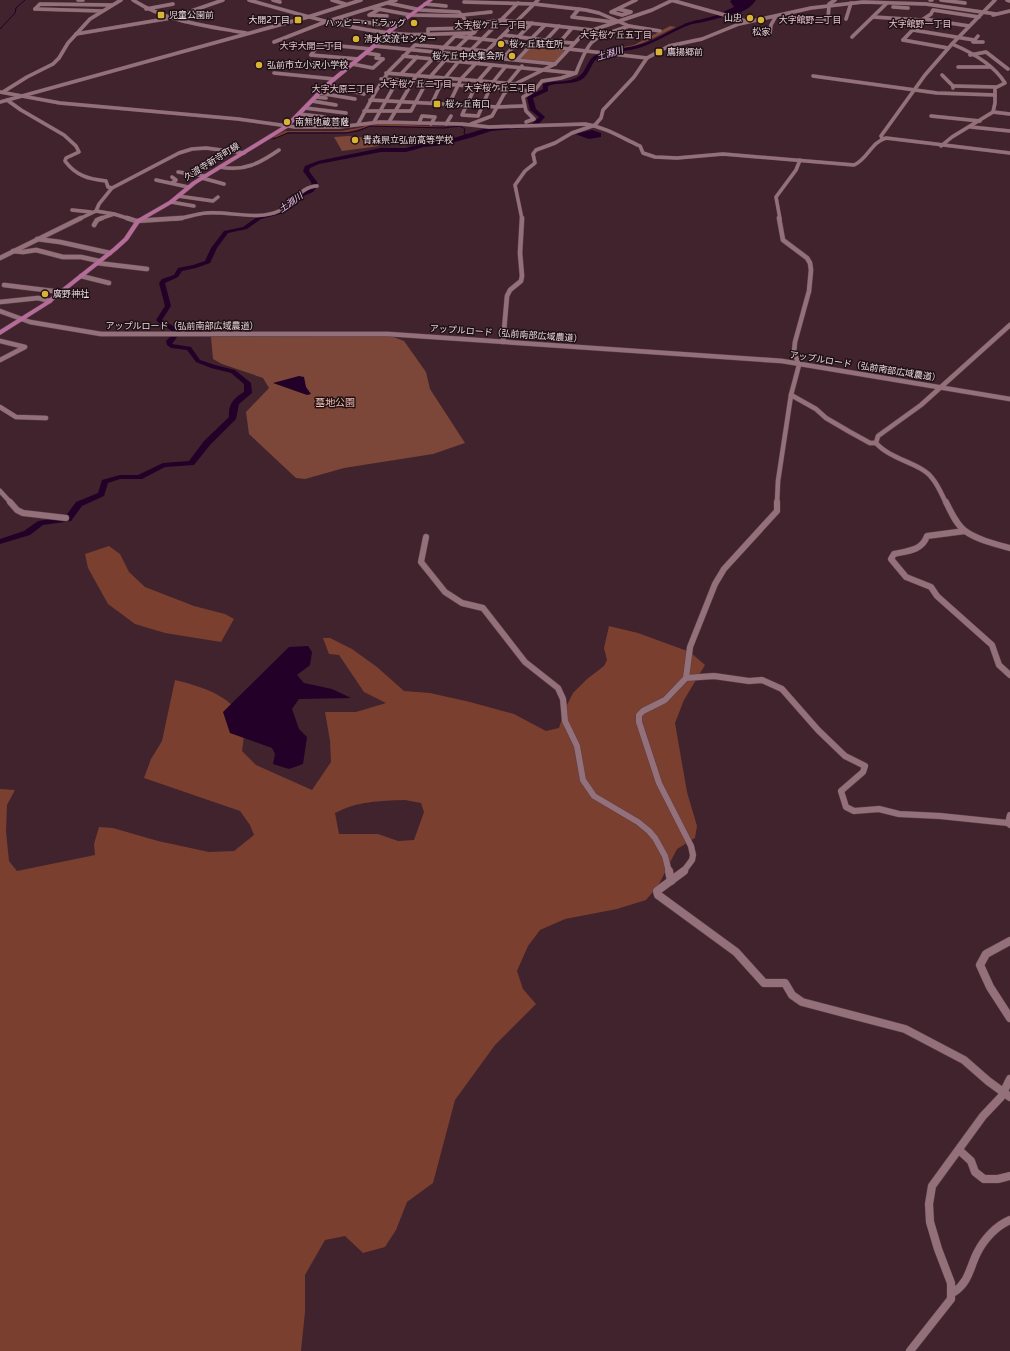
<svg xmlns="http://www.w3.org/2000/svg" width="1010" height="1351" font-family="'Varela Round','Noto Sans JP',sans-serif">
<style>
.green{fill:#7c4738}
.forest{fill:#7a3f2f;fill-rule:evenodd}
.water{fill:#220028}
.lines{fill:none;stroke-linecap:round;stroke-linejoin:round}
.stream{stroke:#220028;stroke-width:1}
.river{fill:#220028;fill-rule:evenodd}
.minor-far3-casing{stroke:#594049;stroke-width:4}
.minor-far2-casing{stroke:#594049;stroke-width:5.5}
.minor-far1-casing{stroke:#594049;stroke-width:7}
.minor-casing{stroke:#594049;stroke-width:9}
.major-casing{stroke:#594049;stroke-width:1}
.minor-far3{stroke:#94707a;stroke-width:3.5}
.minor-far2{stroke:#94707a;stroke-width:4.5}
.minor-far1{stroke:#94707a;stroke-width:6}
.minor{stroke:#94707a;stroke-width:8}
.major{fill:#b66c99;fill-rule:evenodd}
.poi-dot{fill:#d9b334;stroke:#1e1115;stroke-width:1.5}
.labels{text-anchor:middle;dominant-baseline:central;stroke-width:3;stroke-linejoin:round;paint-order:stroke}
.far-poi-label{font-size:9px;fill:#ebd7dd;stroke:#1e1115;text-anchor:start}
.far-neighbourhood-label{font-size:9px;fill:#e8c1cc;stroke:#1e1115}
.far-water-label{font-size:9px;font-style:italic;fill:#f5c4fc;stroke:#1e1115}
.far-street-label{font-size:9px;fill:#ebd7dd;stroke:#1e1115}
.park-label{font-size:10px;fill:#f6bdae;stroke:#1e1115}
</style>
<rect width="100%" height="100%" fill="#40232d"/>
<g class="green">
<path d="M670,26L676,27C653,38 626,54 599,52L634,45Z"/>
<path d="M531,46L563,50L565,51L555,63L519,60Z"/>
<path d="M348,136L368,138L380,146L342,151L334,137Z"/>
<path d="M391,336L404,341L426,372L430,389L465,443L433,454L344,468L305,479L296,478L249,434L246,412L269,388L263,378L222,364L213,359L211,337Z"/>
</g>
<g class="forest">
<path d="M377,123L442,127L371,126L348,132H288L276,138L273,137L285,131H342L363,127L365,124Z"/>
<path d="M109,546L120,554L129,572L145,587L194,606L225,614L234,619L221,642L165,633L135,624L108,604L88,568L85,554Z"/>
<path d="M609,626L638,633L690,652L705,665L684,700L675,723L687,792L697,826L695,838L677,849L658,886L646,900L617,909L565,919L540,930L528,946L517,971L523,989L536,1004L495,1045L455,1100L433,1183L407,1202L396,1230L385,1247L363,1253L345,1236L325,1240L305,1275V1312L301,1351H0V789L15,790L7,805L6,831L9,861L17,871L95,855L94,844L99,827L113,828L158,841L209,852L234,851L254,835L250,825L240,811L144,778L151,759L162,741L175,680C200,686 239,697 243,726C245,734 243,743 242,751L256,765L312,790L331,762L330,741L325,712H356L386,703L364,692L339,655L329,654L323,638H330L352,649L377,667L404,691L430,693L470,702L514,714L546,731L559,728L565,709L573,693L587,679L604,666L607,660L604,648ZM405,800L421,803L424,812L414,840L398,841L378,834H339L335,813C358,801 379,801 405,800Z"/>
</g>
<g class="water">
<path d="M732,0H753C747,12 697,26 684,24L725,13L723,12L734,7L730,1Z"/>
<path d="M592,130L601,133V137L589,139L575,134Z"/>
<path d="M299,376L304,377L306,387L311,394L307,395L273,383Z"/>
<path d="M308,646L312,652L310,665L297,675L304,683L332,689L351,698L299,699L292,709L299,729L307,737L303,764L289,769L273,764L275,754L272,748L230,733L223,712L289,647Z"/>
</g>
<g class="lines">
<g class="stream">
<path d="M0,29L15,13L16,8L25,0"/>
<path d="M273,139L288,133H345L358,131L370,126L444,128L460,126L465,129L464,134L471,136"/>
</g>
<g class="river">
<path d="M752,0H756C747,13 733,15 719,18L717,17L741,9Z"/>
<path d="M697,20H699V22C678,27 662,40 642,47C629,52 613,50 600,56C590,62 591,74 581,80C571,85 558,82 548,86V91L533,98L536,109L545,117L536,127L491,131L473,137L444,145L424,147L406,152H381L319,164L310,168L309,171L317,182L318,186L313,192L299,198L284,213L261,219L247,229L228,233L217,248L210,263L196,268L182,271L178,277L165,283L171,306L162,320L175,327L180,333L172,344L191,347L200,360L215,365L235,370L251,383L252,393L239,404L236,419L210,445L194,465L165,467L142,479H120L108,483L104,496L82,506L71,521L43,525L30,535L0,544V539L24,531L38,521L65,517L76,502L98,493L102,480L120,475H138L163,463L189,461L204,441L229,417C228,404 234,398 244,392V384L231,373L211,368L196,362L187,350L171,348L167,345L166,341L174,333C168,327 161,326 156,320L165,306L159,283L162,279L174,275L178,268L193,265L205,261L211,248L224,231L243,227L257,217L280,211L295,196L309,190L312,186L311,182L303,171L305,166L318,161L381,148H406L424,143L444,141L490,127L532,124L539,117L530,110L527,97L543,89V84C554,80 566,83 576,78C587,73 586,60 596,55C609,48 624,49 638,45C659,40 676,25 697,20Z"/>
</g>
<defs>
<g id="minor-far3">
<path d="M78,0H83"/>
<path d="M133,0C167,22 207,26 246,33"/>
<path d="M249,0C299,14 349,30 401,34C425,36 450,33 474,33"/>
<path d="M273,0L280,2"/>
<path d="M332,0L345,4"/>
<path d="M671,0L746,21"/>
<path d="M930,0H932"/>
<path d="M941,0L965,3"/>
<path d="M1007,0L1010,1"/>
<path d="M464,2L534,4L586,10L599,13L629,26L660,31"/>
<path d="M388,3L421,10L459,12L475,32"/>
<path d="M425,4L446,6"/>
<path d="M893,7L908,8"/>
<path d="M373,8L411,15L463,16"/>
<path d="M35,9L40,4L112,5"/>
<path d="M35,9L102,11"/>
<path d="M146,9L173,4"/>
<path d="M380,9L369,15L387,16"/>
<path d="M579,9L572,17L613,22"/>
<path d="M618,9L631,12L622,15L611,12L636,0"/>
<path d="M462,15L491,12"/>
<path d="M993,15L1010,11"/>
<path d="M873,17L922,20"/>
<path d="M800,18L828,20L829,4L835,0"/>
<path d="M340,19L396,26"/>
<path d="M846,19L851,3"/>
<path d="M924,19L969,26"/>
<path d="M572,28L560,42L573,43"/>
<path d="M913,30L974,40"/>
<path d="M428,33V29L472,28"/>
<path d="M770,33L771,25L776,16"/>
<path d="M76,34L171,18L223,0"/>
<path d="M503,35L560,42"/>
<path d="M978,36L973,42H983"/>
<path d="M518,37L532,23"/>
<path d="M852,37L887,3"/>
<path d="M532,38L545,25"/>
<path d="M903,40L922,20L931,14L933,10L979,17"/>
<path d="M903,40L948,48"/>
<path d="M545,41L559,26"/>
<path d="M274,42L325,22L396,0"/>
<path d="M374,46L555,64"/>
<path d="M457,48L483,23L502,20L592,30"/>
<path d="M471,50L518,3"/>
<path d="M366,53L379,55L376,58L383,59"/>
<path d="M484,54L538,0"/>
<path d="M311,55L319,44L371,49"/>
<path d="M311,55L358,59"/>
<path d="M970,55L986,52L1008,69"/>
<path d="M403,56L574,73"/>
<path d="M502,59L517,43"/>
<path d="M517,60L531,45"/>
<path d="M352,64L373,68L383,59"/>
<path d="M958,67H990"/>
<path d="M274,73L334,79"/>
<path d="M386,73L515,84"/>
<path d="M401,74L417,57"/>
<path d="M942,75L953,86V88"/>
<path d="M813,76L937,93L995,95"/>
<path d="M430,77L445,60"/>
<path d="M445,78L459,61"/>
<path d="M381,79L531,91"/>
<path d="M478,81L492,65"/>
<path d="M493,82L506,66"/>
<path d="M508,83L522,66"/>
<path d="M327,85L364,94"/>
<path d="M953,86L996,87"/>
<path d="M475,87L462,115L478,116L490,88"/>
<path d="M0,92L60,103L238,119L295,127H339L380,122L462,124L489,127L585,124C605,127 622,138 640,146L643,153L655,157L677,158L723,154L854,165C868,159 871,142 886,138L1010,153"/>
<path d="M3,92L27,77L53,64L59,58L68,43L90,19L121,0"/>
<path d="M319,93L355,99"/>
<path d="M316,97L326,98"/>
<path d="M7,100L21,110L64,135L76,146L79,152L66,158L65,161C76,176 89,179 106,181L108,187L112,188"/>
<path d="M370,100L498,107L524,106"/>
<path d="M312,101L336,105"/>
<path d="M0,102L308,17L361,0"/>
<path d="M432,103L441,84"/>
<path d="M449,104L461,79L478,61"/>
<path d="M305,108L346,113"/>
<path d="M364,111H411L426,83"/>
<path d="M993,112L1010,114"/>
<path d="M299,114L325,117L321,127"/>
<path d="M931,116L980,121"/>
<path d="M374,122L397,81"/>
<path d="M389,122L416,76L455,36L647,58"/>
<path d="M526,122L534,119L526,111L523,97L535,90L542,81L561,78L576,73C591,35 592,39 629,26"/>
<path d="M419,123L422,116L435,117L431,124"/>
<path d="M358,124L376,91L389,71L415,45L487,51"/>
<path d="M446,124L451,116"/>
<path d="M471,124L492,116L504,94L511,86L555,64L584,33L652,10L673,0"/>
<path d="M971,127L1010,131"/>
<path d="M882,138L881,136L925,75L952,44L995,0"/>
<path d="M941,146L952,137L993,112L995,103V88L1005,83C994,65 971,52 952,44"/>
<path d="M220,167C244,172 260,163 279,150"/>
<path d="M178,172L205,176"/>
<path d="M172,177L176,180L172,183"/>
<path d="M202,178L224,184"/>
<path d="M156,180L188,187"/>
<path d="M178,196L213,201L218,197"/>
<path d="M171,202L194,206"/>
<path d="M72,210L91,212"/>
<path d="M96,211L99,204L112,188L179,153L192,149L206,148L244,153"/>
<path d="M79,219L96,211L114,214L130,219"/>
<path d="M99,219L114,214"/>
<path d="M175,219C186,218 195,214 206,213C230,211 257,221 279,211C292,205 301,186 317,186"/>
<path d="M522,219L515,185L525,171L535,163L533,154L536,150L555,143L572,133L595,125L601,118L603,110L634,77L647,58L669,46L702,39L739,24L811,8L863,2L926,4L996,14"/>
<path d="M780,219L776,197L796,170L800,160"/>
</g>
<g id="minor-far2">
<path d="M127,218L136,221L182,218"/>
<path d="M94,225L97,220L102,218"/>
<path d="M37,239L60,242L110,253"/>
<path d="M13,251L23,252L36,250L63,257H81L99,261"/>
<path d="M0,258L81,218"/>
<path d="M97,263L147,269"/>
<path d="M81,276L109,283"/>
<path d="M4,285L61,292"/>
<path d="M0,302L38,298L50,301"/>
<path d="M0,311L30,322L101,334H388L782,361L1010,399"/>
<path d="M0,341L25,347L0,360"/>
<path d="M503,342L507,296L510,290L521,281L522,276L520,253L522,218"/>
<path d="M791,395L816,409L826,418L850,432L870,443H876"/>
<path d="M0,407L16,417L46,418"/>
<path d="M0,491L11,503"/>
<path d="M777,503L778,481L791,395L799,365L794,352L795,342L809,291L811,270L810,263L807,258L783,240L779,218"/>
<path d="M946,503C942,495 938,485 932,478C921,463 891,460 876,443L878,436L921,405L1010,325"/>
</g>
<g id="minor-far1">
<path d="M10,502L17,510L23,513L66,518"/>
<path d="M946,502C951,512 956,524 965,531C978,540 995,544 1010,548"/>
<path d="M965,531L927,536C922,551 907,551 894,554L891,559L906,577L931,587L937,596L992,645L999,665L1010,675"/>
<path d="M426,537L421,562L445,592L462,603L483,608L525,662L558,688L563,699L565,721L577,746L583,780L594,796L638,822L649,831L655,838L665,856L669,872"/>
<path d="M686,678L690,647L715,584L724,569L777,511V502"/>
<path d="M1010,815L1008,823L1010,825"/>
<path d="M683,872L692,860L693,855L691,846L659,783L639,722V715L643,711L665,700L686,678L714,676L749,681L762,680L782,689L818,730L845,756L865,766L863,772L841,791L846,807L854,811L879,809L899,814L940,816L1008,823"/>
</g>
<g id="minor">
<path d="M669,871L671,881"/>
<path d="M684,871L657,891L658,895L736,952L764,983H785L792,995L802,1002L905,1029L964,1060L988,1081L1010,1097"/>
<path d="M1010,941L986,954L980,965L990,987L1010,1018"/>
<path d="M959,1150L971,1161L975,1172L984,1179H998L1010,1176"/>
<path d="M954,1292C969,1282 970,1267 977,1253C984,1239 996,1226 1010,1220"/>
<path d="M910,1351L951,1299V1283L938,1249L930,1222L929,1204L932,1186L983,1116L1001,1097L1010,1079"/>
</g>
<path id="major" d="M428,0H433L390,33L376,47L329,86L289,127L196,184L173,203L140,222L128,240L117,250L49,304L0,335V330L45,302L113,248L124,238L136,220L169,201L192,182L285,125L325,84L372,45L386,31Z"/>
</defs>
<use href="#minor-far3" class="minor-far3-casing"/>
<use href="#minor-far2" class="minor-far2-casing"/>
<use href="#minor-far1" class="minor-far1-casing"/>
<use href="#minor" class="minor-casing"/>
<use href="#major" class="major-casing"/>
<use href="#minor-far3" class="minor-far3"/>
<use href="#minor-far2" class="minor-far2"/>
<use href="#minor-far1" class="minor-far1"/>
<use href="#minor" class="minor"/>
<use href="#major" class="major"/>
</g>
<g class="poi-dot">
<rect x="157" y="11" width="8" height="8" rx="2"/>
<circle cx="750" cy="18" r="4"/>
<rect x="294" y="16" width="8" height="8" rx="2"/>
<circle cx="761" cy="20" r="4"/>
<circle cx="414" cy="23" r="4"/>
<circle cx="356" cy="39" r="4"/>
<circle cx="501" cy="44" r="4"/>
<rect x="655" y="48" width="8" height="8" rx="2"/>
<circle cx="512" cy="56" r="4"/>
<circle cx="259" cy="65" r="4"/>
<rect x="433" y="100" width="8" height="8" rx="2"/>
<circle cx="287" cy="122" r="4"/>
<circle cx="355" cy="140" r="4"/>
<circle cx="45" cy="294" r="4"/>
</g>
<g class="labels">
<g class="far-poi-label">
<text x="169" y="15">児童公園前</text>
<text x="742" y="18" text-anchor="end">山忠</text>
<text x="290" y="20" text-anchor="end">大開2丁目</text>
<text x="406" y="23" text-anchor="end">ハッピー・ドラッグ</text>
<text x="761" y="32" text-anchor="middle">松家</text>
<text x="364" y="39">清水交流センター</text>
<text x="509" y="44">桜ヶ丘駐在所</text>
<text x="667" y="52">鷹揚郷前</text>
<text x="504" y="56" text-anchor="end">桜ヶ丘中央集会所</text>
<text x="267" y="65">弘前市立小沢小学校</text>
<text x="445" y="104">桜ヶ丘南口</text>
<text x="295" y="122">南無地蔵菩薩</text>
<text x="363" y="140">青森県立弘前高等学校</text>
<text x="53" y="294">廣野神社</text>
</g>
<g class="far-neighbourhood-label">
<text x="810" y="20">大字館野二丁目</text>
<text x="920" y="24">大字館野一丁目</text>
<text x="490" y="25">大字桜ケ丘一丁目</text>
<text x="616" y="35">大字桜ケ丘五丁目</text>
<text x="311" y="46">大字大開二丁目</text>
<text x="416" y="84">大字桜ケ丘二丁目</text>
<text x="500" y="88">大字桜ケ丘三丁目</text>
<text x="343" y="89">大字大原三丁目</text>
</g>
<g class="far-water-label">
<text transform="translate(610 54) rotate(-17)">土淵川</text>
<text transform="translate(291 203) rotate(-35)">土淵川</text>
</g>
<g class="far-street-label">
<text transform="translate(212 162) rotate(-32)">久渡寺新寺町線</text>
<text x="182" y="326">アップルロード（弘前南部広域農道）</text>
<text transform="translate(506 334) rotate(4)">アップルロード（弘前南部広域農道）</text>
<text transform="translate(865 367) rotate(9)">アップルロード（弘前南部広域農道）</text>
</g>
<g class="park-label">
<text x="335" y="403">墓地公園</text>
</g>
</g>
</svg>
